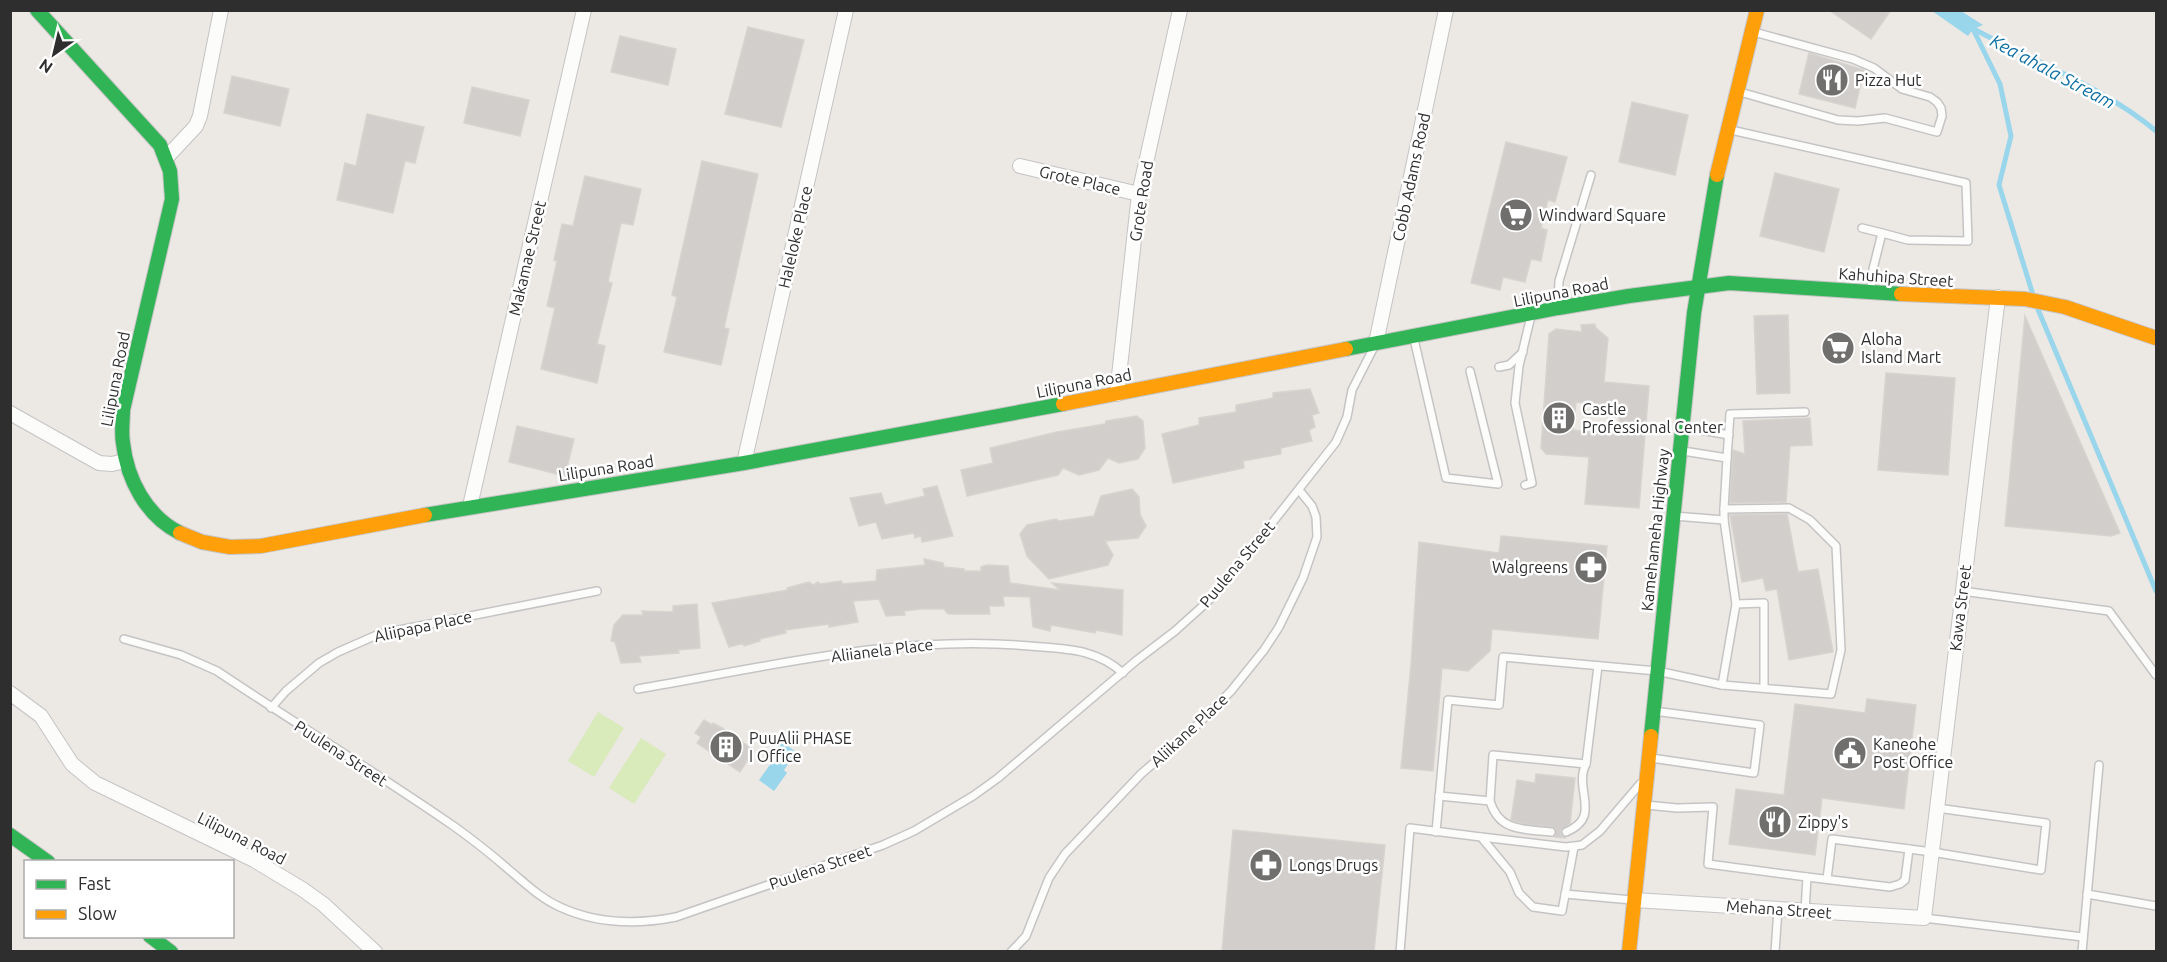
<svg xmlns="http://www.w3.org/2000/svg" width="2167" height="962" font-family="Ubuntu,sans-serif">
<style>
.pitch{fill:#d9eabb}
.water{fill:#99d6ec}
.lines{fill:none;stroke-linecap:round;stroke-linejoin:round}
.stream{stroke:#99d6ec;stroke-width:5}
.building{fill:#d1cecb;stroke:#d7d4d0;stroke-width:1.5;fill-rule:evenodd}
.lane-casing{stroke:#c5c4c5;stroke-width:10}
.street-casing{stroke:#c5c4c5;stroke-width:16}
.fast-casing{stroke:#c5c4c5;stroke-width:16}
.slow-casing{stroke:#c5c4c5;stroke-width:16}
.lane{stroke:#fcfcfb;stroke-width:7}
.street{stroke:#fcfcfb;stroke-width:14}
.fast{stroke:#30b455;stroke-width:14}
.slow{stroke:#ff9f0a;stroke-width:14}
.labels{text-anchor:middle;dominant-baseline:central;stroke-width:5;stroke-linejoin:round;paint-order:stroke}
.poi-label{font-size:16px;fill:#2e2e2e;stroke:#fff;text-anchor:start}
.street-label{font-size:16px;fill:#2e2e2e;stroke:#fff}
.water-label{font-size:18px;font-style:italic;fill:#0d6fa3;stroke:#fff}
</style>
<rect width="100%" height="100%" fill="#ece8e4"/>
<g class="pitch">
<path d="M598,712L624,728L594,777L568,761Z"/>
<path d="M641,738L666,754L634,804L609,788Z"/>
</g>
<g class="water">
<path d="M1932,11H1961L1983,25L1973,29L1968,36Z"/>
<path d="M781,741L796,752L784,770L787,773L774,791L759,780L772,762L769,759Z"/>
</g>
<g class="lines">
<g class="stream">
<path d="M1972,28C2034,62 2102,86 2156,131"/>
<path d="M1973,29L2000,84L2011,136L1999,185L2033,295"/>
<path d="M2037,307L2156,591"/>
</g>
</g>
<g class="building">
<path d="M1829,10H1891L1871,39Z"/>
<path d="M748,27L804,40L781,127L725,114Z"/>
<path d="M620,36L676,49L668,85L611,72Z"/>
<path d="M1809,53L1864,70L1855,108L1799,94Z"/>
<path d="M232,76L289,89L280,126L224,113Z"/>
<path d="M472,87L529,100L520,136L464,123Z"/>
<path d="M1632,102L1688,115L1675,175L1619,162Z"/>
<path d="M367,114L424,127L415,163L405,161L393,213L337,200L345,163L356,166Z"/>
<path d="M1506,142L1567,157L1555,202L1548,200L1541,228L1547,230L1541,261L1531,259L1525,282L1503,277L1500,290L1471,283Z"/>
<path d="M702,161L758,174L724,328L729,329L721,365L664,352L677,297L672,295Z"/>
<path d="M1775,173L1839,189L1824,252L1760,236Z"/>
<path d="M585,176L641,189L633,225L621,223L608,282L612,283L597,344L605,346L597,383L541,369L555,308L547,306L557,261L554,260L562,224L573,226Z"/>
<path d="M1788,315L1790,393L1757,394L1754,316Z"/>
<path d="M2025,316L2120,533L2111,536L2005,526Z"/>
<path d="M1595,324L1596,328L1608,338L1604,382L1649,386L1639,508L1585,504L1589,457L1546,454L1541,448L1549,334L1556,329L1582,332L1581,325ZM1576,402L1620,406L1618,435L1573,430Z"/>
<path d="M1847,334L1848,362L1830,363L1828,335Z"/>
<path d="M1886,373L1955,378L1948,475L1878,470Z"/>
<path d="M1310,389L1319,413L1312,415L1315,427L1309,430L1312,441L1281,448V454L1243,461L1244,468L1173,483L1162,434L1199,425V418L1236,412V405L1273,398V393Z"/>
<path d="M1137,416L1143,421L1145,448L1138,459L1119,463L1108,458L1099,470L1079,475L1063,468L1058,475L967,496L961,470L993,463L990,448L1057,432L1105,424L1106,421Z"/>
<path d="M1810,418L1812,445L1790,446L1786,502L1730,503L1733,450L1745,454L1743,421Z"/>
<path d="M517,426L574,439L565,476L509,462Z"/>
<path d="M937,486L953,536L922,542L921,536L915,538L914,533L882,539L876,522L859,526L850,498L881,493L885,505L925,496L923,489Z"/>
<path d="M1132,489L1139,497L1140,514L1146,526L1138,538L1105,541L1113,555L1108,565L1049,579L1027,556L1020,534L1027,525L1056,519L1059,521L1094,516L1101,496Z"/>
<path d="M1787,514L1798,572L1818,569L1833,652L1789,660L1777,589L1766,591L1763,578L1742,582L1730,515Z"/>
<path d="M1501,536L1607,546L1598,639L1492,629L1490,651L1468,671L1442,668L1433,771L1401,768L1411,665L1419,542L1499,553Z"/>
<path d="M924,559L943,563L944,567L964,569V571H981V567L987,565L1008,566L1010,583L1060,590L1052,583L1123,590L1122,635L1096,630L1095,633L1051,625L1050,631L1033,627L1030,597L1003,596L1004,606H989L990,614H948L944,609H921L904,611L905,615L886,616L879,599L853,601L858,622L829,627V624L785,630L786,633L760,639V641L744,646V643L729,647L712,603L788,590L787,588L809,582L813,585L818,582L820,584L841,581L843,584L876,581L877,570L925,565Z"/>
<path d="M697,604L700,648L678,650L679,653L639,656L641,662L621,663L615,642L611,641L614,625L623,615H643L642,611L673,612V606Z"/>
<path d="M1867,699L1916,705L1904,809L1822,798L1815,855L1729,844L1736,789L1784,795L1795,704L1865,713Z"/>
<path d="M704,720L712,725L713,723L722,728L754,750L740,772L697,743L701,737L695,733Z"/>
<path d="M1536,774L1575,778L1570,824L1560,831L1561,835L1566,838L1554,837L1556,830L1552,827L1523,824L1511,820L1517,780L1535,783Z"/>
<path d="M1233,830L1385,845L1374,951H1222Z"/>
</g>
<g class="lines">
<defs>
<g id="lane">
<path d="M1740,92L1838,120L1858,121L1885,118L1937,132L1942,116L1941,108L1937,102L1930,97L1902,89L1874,68L1853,59L1754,32"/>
<path d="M1731,130L1966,183L1968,241L1908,240L1882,233L1873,269L1871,289"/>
<path d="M1862,228L1882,233"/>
<path d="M1558,305L1559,281L1591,175"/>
<path d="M1414,339L1446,478L1498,484L1470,371"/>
<path d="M1499,367L1509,365L1523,352"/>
<path d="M1684,427L1729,435"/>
<path d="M1683,451L1727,458L1724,509"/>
<path d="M1727,458L1730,414L1805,412"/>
<path d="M1525,485L1532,483L1515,403L1519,366L1531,316"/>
<path d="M1962,591L2109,611L2156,675"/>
<path d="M1736,604L1764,603V688"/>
<path d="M124,639L181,655L217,671C296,724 377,773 455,827C473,840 491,854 508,869C525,883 540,898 560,907C597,924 636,925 676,917L883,845L914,831L973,796L998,778L1137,660L1175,631L1205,604L1220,589L1336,442L1347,417L1352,390L1374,347"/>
<path d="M1722,685L1831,694L1841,650L1836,546L1810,520L1789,508L1724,509V520"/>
<path d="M638,689C767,667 897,634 1030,646C1065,649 1095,648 1123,673"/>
<path d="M271,708L286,691L319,663L338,652L379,634L597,591"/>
<path d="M1651,758L1754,773L1760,725L1654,711"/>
<path d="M1439,796L1490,801L1493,755L1586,764L1598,666"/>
<path d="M1490,801C1499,832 1524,829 1551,832"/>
<path d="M1646,805L1677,808L1713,807L1708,864L1807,877"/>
<path d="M1436,832L1448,700L1499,705L1503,657L1657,671L1722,685L1736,604L1724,520L1674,516"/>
<path d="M1566,832C1603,817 1573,789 1586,764"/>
<path d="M1481,837L1566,847L1582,845L1600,831L1640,784"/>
<path d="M1827,879L1832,839L1932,852L2041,870L2046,823L1937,808"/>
<path d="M1565,894L1632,900"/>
<path d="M2087,894L2156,906"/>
<path d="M1805,911L1807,877L1890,887L1900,884L1905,880L1909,849"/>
<path d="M1924,918L2083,937"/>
<path d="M1011,952L1026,936L1049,878L1065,854L1141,774L1195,727L1231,691L1264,650L1279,627L1303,578L1317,537L1316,517L1312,506L1299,490"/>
<path d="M1400,952L1410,828L1481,837L1510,872L1519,893L1533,907L1562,911L1574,847"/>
<path d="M1775,952L1778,909"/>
<path d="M2082,952L2099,765"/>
</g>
<g id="street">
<path d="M166,158L196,126L200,116L221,10"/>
<path d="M1020,166L1139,194"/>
<path d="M1376,343L1446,10"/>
<path d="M1117,394L1139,194L1180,10"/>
<path d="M10,413L99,463L112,464L124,461"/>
<path d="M744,463L846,10"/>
<path d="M470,506L584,10"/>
<path d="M10,693L41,716L72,764L95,783L254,860L302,889L323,904L375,952"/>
<path d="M1634,900L1924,918L1998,297"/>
</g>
<g id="fast">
<path d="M37,10L160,145L170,171L172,199L123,410C123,421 121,432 123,443C127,479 146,516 180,533"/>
<path d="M1346,349L1558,308L1629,296L1729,283L1901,294"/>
<path d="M425,515L744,463L1063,404"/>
<path d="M1651,736L1694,313L1717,175"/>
<path d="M10,835L48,862"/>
<path d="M150,936L171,952"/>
</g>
<g id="slow">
<path d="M1717,175L1757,10"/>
<path d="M1901,294L2025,299L2065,307L2156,338"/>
<path d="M1063,404L1346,349"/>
<path d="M180,533L202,542L230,547L261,546L425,515"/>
<path d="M1629,952L1651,736"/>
</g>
</defs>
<use href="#lane" class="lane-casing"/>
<use href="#street" class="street-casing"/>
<use href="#fast" class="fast-casing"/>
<use href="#slow" class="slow-casing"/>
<use href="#lane" class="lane"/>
<use href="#street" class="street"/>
<use href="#fast" class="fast"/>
<use href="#slow" class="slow"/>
</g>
<defs>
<symbol id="restaurant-disc" viewBox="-11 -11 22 22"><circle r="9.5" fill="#706f6e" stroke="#fff"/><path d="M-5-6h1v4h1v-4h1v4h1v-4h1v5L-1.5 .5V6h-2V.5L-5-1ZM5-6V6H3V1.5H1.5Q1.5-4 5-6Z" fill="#fff"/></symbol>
<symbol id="supermarket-disc" viewBox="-11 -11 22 22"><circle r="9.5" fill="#706f6e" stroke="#fff"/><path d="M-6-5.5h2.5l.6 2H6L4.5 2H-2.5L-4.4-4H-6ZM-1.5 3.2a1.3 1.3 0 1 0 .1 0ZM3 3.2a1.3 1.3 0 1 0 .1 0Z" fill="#fff"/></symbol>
<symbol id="building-disc" viewBox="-11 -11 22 22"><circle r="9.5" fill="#706f6e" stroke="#fff"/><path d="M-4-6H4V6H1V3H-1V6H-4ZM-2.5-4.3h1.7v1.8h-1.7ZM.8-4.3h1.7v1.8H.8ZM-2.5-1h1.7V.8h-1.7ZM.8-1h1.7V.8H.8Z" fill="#fff"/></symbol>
<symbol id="pharmacy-disc" viewBox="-11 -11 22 22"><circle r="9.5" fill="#706f6e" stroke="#fff"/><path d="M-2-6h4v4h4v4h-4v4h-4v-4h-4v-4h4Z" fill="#fff"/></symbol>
<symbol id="civic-disc" viewBox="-11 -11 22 22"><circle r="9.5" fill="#706f6e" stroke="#fff"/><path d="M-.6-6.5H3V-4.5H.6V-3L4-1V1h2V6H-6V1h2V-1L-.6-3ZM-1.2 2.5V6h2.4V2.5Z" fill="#fff"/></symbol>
</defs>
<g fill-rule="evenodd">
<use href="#restaurant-disc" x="1813" y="61" width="38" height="38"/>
<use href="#supermarket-disc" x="1497" y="196" width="38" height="38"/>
<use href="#supermarket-disc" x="1819" y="329" width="38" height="38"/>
<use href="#building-disc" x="1540" y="399" width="38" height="38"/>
<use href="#pharmacy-disc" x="1572" y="548" width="38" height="38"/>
<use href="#building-disc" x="707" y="728" width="38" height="38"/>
<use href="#civic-disc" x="1831" y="734" width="38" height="38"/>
<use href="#restaurant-disc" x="1756" y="803" width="38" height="38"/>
<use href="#pharmacy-disc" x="1247" y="846" width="38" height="38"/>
</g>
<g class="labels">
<g class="poi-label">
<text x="1855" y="80">Pizza Hut</text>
<text x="1539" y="215">Windward Square</text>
<text x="1861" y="339">Aloha<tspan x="1861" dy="18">Island Mart</tspan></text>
<text x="1582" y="409">Castle<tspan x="1582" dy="18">Professional Center</tspan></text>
<text x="1568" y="567" text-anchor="end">Walgreens</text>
<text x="749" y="738">PuuAlii PHASE<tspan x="749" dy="18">I Office</tspan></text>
<text x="1873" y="744">Kaneohe<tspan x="1873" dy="18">Post Office</tspan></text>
<text x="1798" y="822">Zippy's</text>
<text x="1289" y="865">Longs Drugs</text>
</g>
<g class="street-label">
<text transform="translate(1411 177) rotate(-78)">Cobb Adams Road</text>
<text transform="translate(1080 180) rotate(13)">Grote Place</text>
<text transform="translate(1141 201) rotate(-81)">Grote Road</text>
<text transform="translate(795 237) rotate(-77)">Haleloke Place</text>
<text transform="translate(527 258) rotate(-77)">Makamae Street</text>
<text transform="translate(1896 277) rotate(4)">Kahuhipa Street</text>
<text transform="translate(1561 292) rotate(-11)">Lilipuna Road</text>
<text transform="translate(115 379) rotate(-79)">Lilipuna Road</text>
<text transform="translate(1084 383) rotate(-11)">Lilipuna Road</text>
<text transform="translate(606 468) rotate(-9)">Lilipuna Road</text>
<text transform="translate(1655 530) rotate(-84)">Kamehameha Highway</text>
<text transform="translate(1237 564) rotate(-50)">Puulena Street</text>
<text transform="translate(1960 608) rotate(-83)">Kawa Street</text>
<text transform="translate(423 626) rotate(-12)">Aliipapa Place</text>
<text transform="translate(882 650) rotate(-7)">Aliianela Place</text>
<text transform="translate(1189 730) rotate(-43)">Aliikane Place</text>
<text transform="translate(341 753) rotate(33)">Puulena Street</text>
<text transform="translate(242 838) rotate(27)">Lilipuna Road</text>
<text transform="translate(820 867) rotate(-19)">Puulena Street</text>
<text transform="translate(1779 909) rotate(4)">Mehana Street</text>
</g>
<g class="water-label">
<text transform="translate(2053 71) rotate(28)">Keaʻahala Stream</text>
</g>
</g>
<rect width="2167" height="962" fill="none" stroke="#2e2e2e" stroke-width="24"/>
<rect x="24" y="860" width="210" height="78" fill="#ffffff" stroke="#ababab" stroke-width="1.5"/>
<rect x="36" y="880" width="30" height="9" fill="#30b455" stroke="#ababab" stroke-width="1.5"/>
<text x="78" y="890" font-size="18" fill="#2e2e2e">Fast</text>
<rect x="36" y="910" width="30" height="9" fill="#ff9f0a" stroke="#ababab" stroke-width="1.5"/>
<text x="78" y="920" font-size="18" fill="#2e2e2e">Slow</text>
<g transform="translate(54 54) rotate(214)" stroke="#ffffff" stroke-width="4.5" paint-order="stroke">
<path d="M0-4.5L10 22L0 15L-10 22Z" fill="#2e2e2e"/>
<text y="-9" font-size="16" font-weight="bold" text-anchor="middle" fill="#2e2e2e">N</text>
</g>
</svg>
